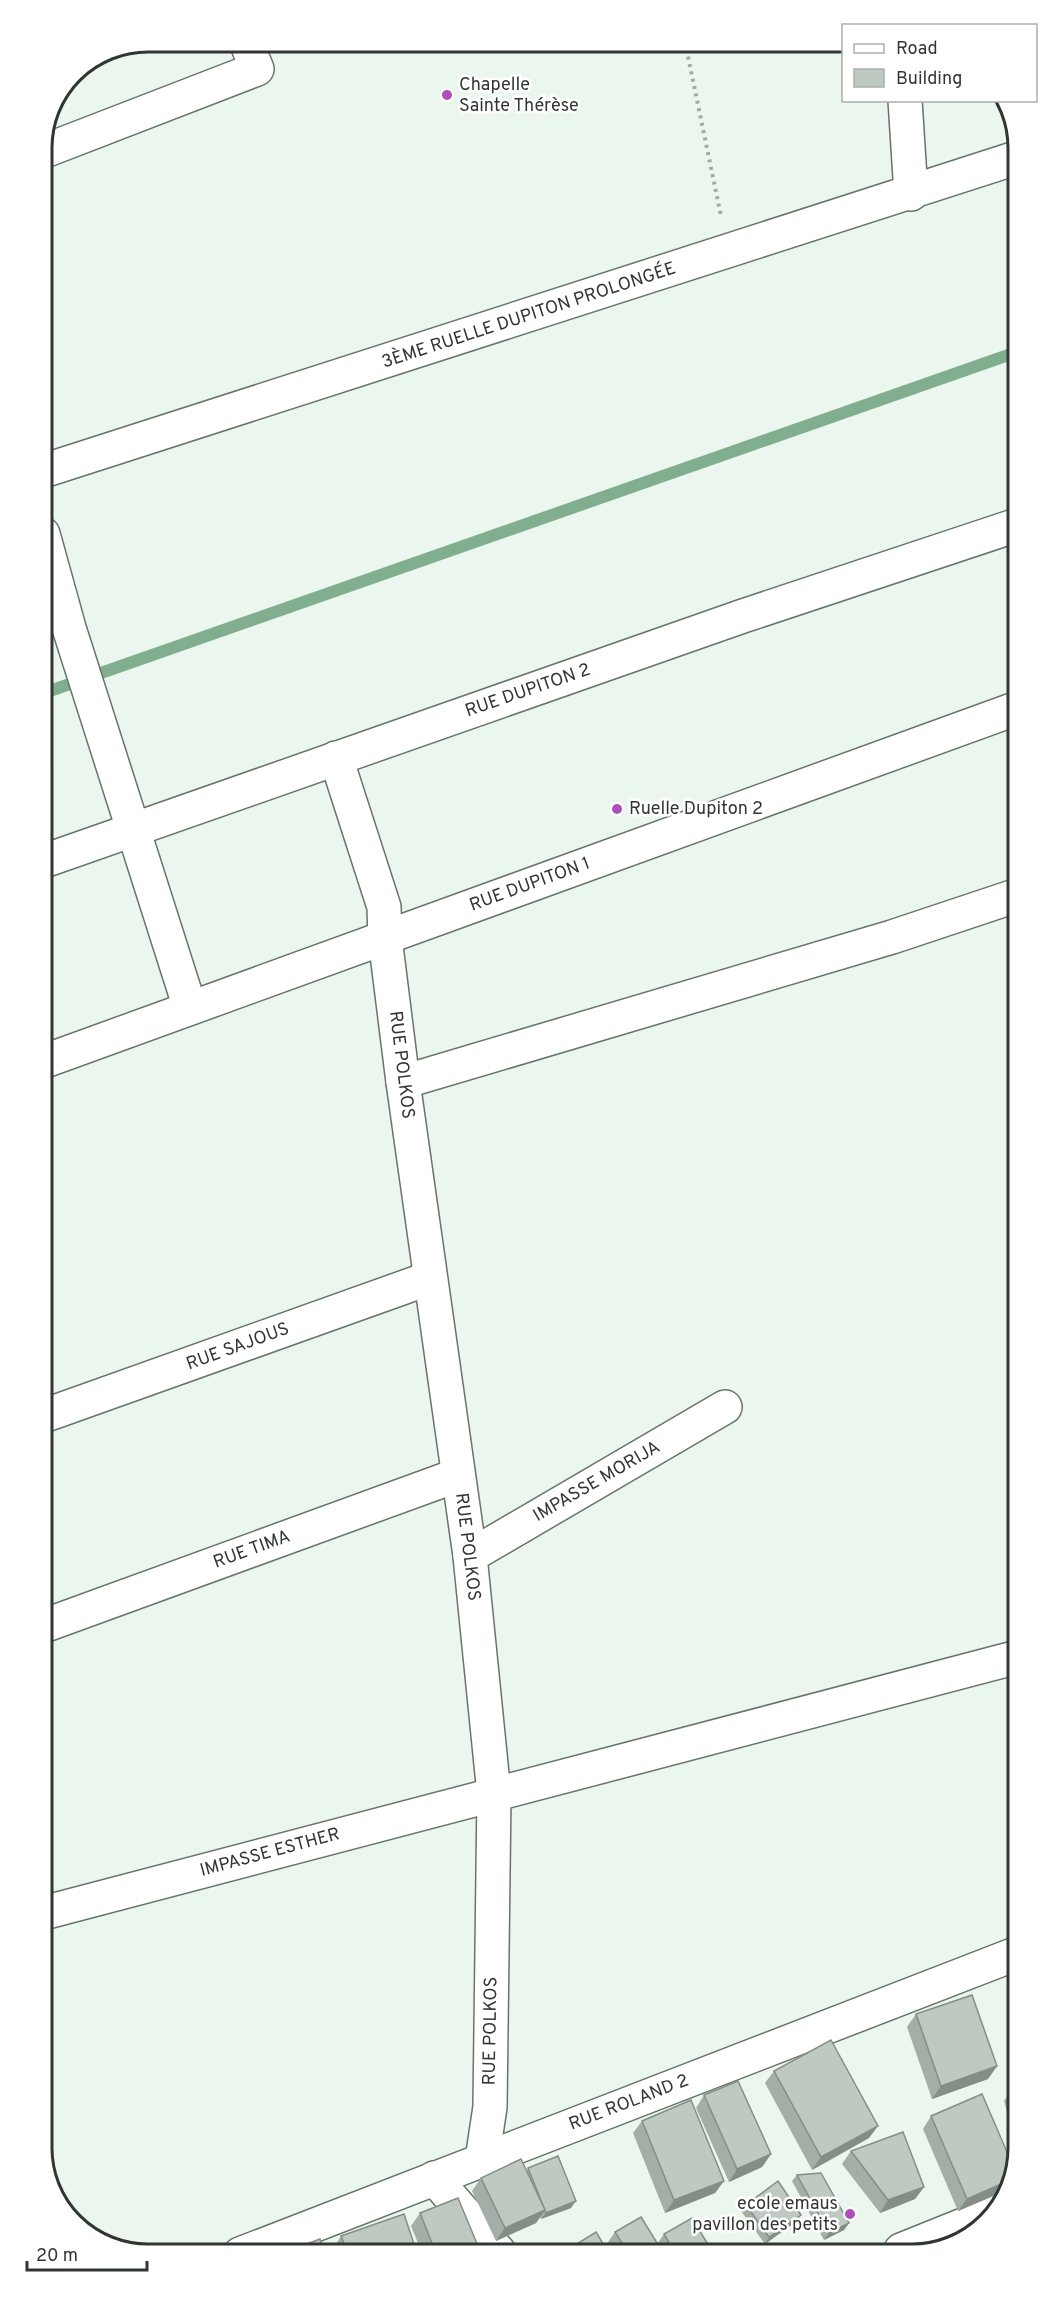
<svg xmlns="http://www.w3.org/2000/svg" width="1061" height="2297" font-family="Overpass,sans-serif">
<style>
.lines{fill:none;stroke-linecap:round;stroke-linejoin:round}
.stream{stroke:#80ae8e;stroke-width:12}
.minor-casing{stroke:#68746b;stroke-width:36}
.path{stroke:#a1aaa3;stroke-width:4;stroke-dasharray:3 4.5;stroke-linecap:butt}
.minor{stroke:#fff;stroke-width:33}
.wall{fill:#a3aea6}
.shaded-wall{fill:#858d87}
.building{fill:#becac1;stroke:#858d87;stroke-width:1.5}
.poi-dot{fill:#ad50ba;stroke:#fff;stroke-width:2}
.labels{text-anchor:middle;dominant-baseline:central;stroke-width:5;stroke-linejoin:round;paint-order:stroke}
.poi-label{font-size:18px;fill:#313632;stroke:#fff;text-anchor:start}
.street-label{font-size:18px;fill:#313632;stroke:#fff}
.rim{fill:none;stroke:#313632;stroke-width:3}
</style>
<rect width="100%" height="100%" fill="#ebf7ee"/>
<g class="lines">
<path class="stream" d="M44,693L1014,353"/>
<defs>
<g id="minor">
<path d="M905,100L911,194"/>
<path d="M42,152L257,69L246,42"/>
<path d="M43,471L1013,159"/>
<path d="M43,534L69,628L190,1008"/>
<path d="M336,758L384,907L385,938L403,1082L470,1556L494,1794L490,2107L482,2160"/>
<path d="M44,861L743,616L1014,526"/>
<path d="M45,1061L1015,709"/>
<path d="M403,1082L892,937L1015,896"/>
<path d="M46,1415L430,1278"/>
<path d="M470,1556L725,1407"/>
<path d="M46,1625L458,1475"/>
<path d="M47,1912L1018,1657"/>
<path d="M434,2178L499,2252"/>
<path d="M901,2250L998,2211"/>
<path d="M240,2254L1018,1953"/>
</g>
</defs>
<use href="#minor" class="minor-casing"/>
<path class="path" d="M685,42L721,216"/>
<use href="#minor" class="minor"/>
</g>
<g class="wall">
<path d="M916,2014L997,2066L988,2079L932,2099L907,2027Z"/>
<path d="M774,2071L869,2138L812,2170L765,2083Z"/>
<path d="M1019,2087V2149L1018,2152L1004,2101L1013,2088Z"/>
<path d="M704,2095L771,2154L762,2167L729,2182L696,2108Z"/>
<path d="M931,2116L1013,2166L1005,2191L958,2211L923,2129Z"/>
<path d="M642,2121L724,2181L715,2193L665,2213L633,2133Z"/>
<path d="M851,2151L924,2187L915,2199L880,2213L842,2164Z"/>
<path d="M528,2168L571,2208L541,2219L540,2217L536,2223L496,2241L472,2191L481,2178L527,2170Z"/>
<path d="M797,2175L849,2223L844,2230L824,2240L792,2181Z"/>
<path d="M746,2205L797,2221L765,2244L741,2211Z"/>
<path d="M420,2213L479,2252L422,2253L411,2226Z"/>
<path d="M615,2232L657,2244L664,2234L712,2251L610,2252L606,2245Z"/>
<path d="M341,2236L417,2253H334L333,2249Z"/>
</g>
<g class="shaded-wall">
<path d="M997,2066L988,2079L932,2099L941,2086Z"/>
<path d="M878,2126L869,2138L812,2170L821,2157Z"/>
<path d="M771,2154L762,2167L729,2182L737,2169Z"/>
<path d="M724,2181L715,2193L665,2213L674,2200Z"/>
<path d="M1008,2181L1005,2191L958,2211L967,2199Z"/>
<path d="M924,2187L915,2199L880,2213L888,2200Z"/>
<path d="M576,2201L571,2208L541,2219L546,2213Z"/>
<path d="M545,2210L536,2223L496,2241L505,2228Z"/>
<path d="M801,2215L797,2221L765,2244L769,2237Z"/>
<path d="M849,2223L844,2230L824,2240L829,2233Z"/>
</g>
<g class="building">
<path d="M972,1995L997,2066L941,2086L916,2014Z"/>
<path d="M831,2040L878,2126L821,2157L774,2071Z"/>
<path d="M738,2081L771,2154L737,2169L704,2095Z"/>
<path d="M1019,2087V2110L1013,2088Z"/>
<path d="M982,2094L1013,2166L1008,2181L967,2199L931,2116Z"/>
<path d="M691,2100L724,2181L674,2200L642,2121Z"/>
<path d="M903,2132L924,2187L888,2200L851,2151Z"/>
<path d="M558,2156L576,2201L546,2213L528,2168Z"/>
<path d="M521,2159L545,2210L505,2228L481,2178Z"/>
<path d="M821,2173L849,2223L829,2233L797,2175Z"/>
<path d="M778,2181L801,2215L769,2237L746,2205Z"/>
<path d="M458,2198L480,2251L476,2252L436,2253L420,2213Z"/>
<path d="M404,2214L417,2253H348L341,2236Z"/>
<path d="M641,2217L662,2251H627L615,2232Z"/>
<path d="M692,2218L712,2251H674L664,2234Z"/>
<path d="M596,2232L608,2252H568L567,2250Z"/>
<path d="M320,2239L325,2253L280,2254Z"/>
</g>
<g class="poi-dot">
<circle cx="447" cy="95" r="6"/>
<circle cx="617" cy="809" r="6"/>
<circle cx="850" cy="2214" r="6"/>
</g>
<g class="labels">
<g class="poi-label">
<text x="459" y="85">Chapelle<tspan x="459" dy="21">Sainte Thérèse</tspan></text>
<text x="629" y="809">Ruelle Dupiton 2</text>
<text x="838" y="2204" text-anchor="end">ecole emaus<tspan x="838" dy="21">pavillon des petits</tspan></text>
</g>
<g class="street-label">
<text transform="translate(529 316) rotate(-18)">3ÈME RUELLE DUPITON PROLONGÉE</text>
<text transform="translate(528 691) rotate(-19)">RUE DUPITON 2</text>
<text transform="translate(530 885) rotate(-20)">RUE DUPITON 1</text>
<text transform="translate(401 1065) rotate(83)">RUE POLKOS</text>
<text transform="translate(238 1347) rotate(-20)">RUE SAJOUS</text>
<text transform="translate(597 1482) rotate(-30)">IMPASSE MORIJA</text>
<text transform="translate(467 1547) rotate(83)">RUE POLKOS</text>
<text transform="translate(252 1550) rotate(-20)">RUE TIMA</text>
<text transform="translate(270 1853) rotate(-15)">IMPASSE ESTHER</text>
<text transform="translate(491 2031) rotate(-89)">RUE POLKOS</text>
<text transform="translate(629 2103) rotate(-21)">RUE ROLAND 2</text>
</g>
</g>
<path d="M0 0H1061V2297H0ZM148 52H912A96 96 0 0 1 1008 148V2148A96 96 0 0 1 912 2244H148A96 96 0 0 1 52 2148V148A96 96 0 0 1 148 52Z" fill="#fff" fill-rule="evenodd"/>
<path class="rim" d="M148 52H912A96 96 0 0 1 1008 148V2148A96 96 0 0 1 912 2244H148A96 96 0 0 1 52 2148V148A96 96 0 0 1 148 52Z"/>
<rect x="842" y="24" width="195" height="78" fill="#ffffff" stroke="#adafad" stroke-width="1.5"/>
<rect x="854" y="44" width="30" height="9" fill="#ffffff" stroke="#adafad" stroke-width="1.5"/>
<text x="896" y="54" font-size="18" fill="#313632">Road</text>
<rect x="854" y="69" width="30" height="18" fill="#becac1" stroke="#adafad" stroke-width="1.5"/>
<text x="896" y="84" font-size="18" fill="#313632">Building</text>
<path d="M27 2261v9h120v-9" fill="none" stroke="#313632" stroke-width="3"/>
<text x="36" y="2261" font-size="18" fill="#313632" stroke="#ffffff" stroke-width="4.5" paint-order="stroke">20 m</text>
</svg>
